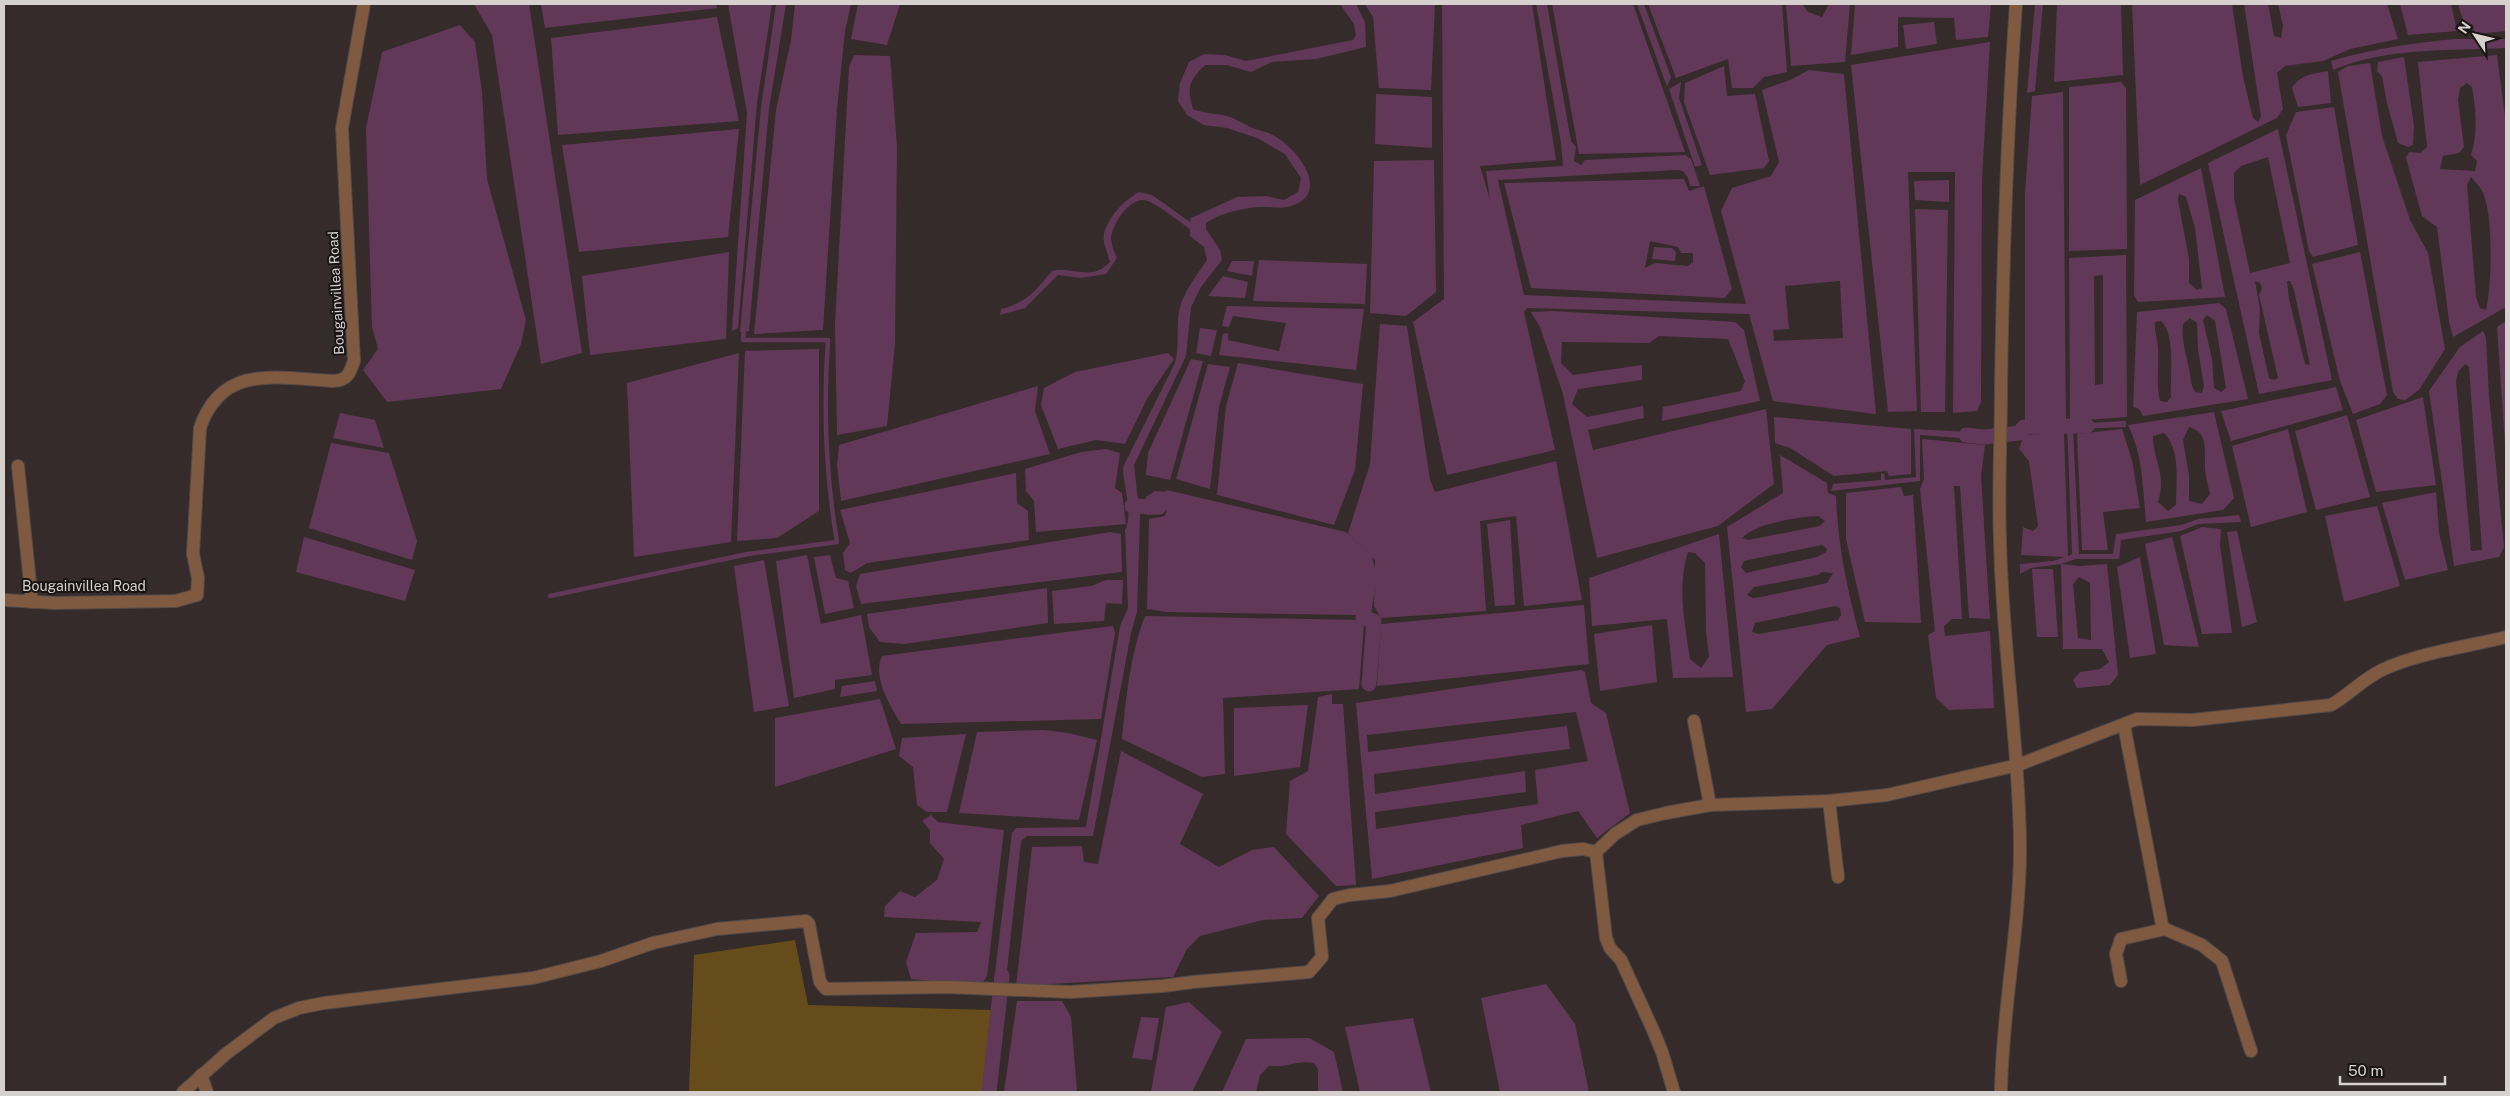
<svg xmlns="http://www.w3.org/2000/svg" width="2510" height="1096" font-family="'Public Sans',sans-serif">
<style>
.green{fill:#664c1a}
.water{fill:#623858;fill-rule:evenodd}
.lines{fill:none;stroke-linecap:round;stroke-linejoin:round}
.stream{stroke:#623858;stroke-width:4.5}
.canal{stroke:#623858;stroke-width:15}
.street-casing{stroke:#524948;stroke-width:14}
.street{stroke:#7f5a41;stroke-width:12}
.labels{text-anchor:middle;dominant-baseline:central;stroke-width:4;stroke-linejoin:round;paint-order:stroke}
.street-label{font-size:14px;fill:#d6d0cf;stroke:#191514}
</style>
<rect width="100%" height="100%" fill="#352b2a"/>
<path class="green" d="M795,940L808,1005L991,1010L982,1092H689L694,955Z"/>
<g class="water">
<path d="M474,4H529L582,353L541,364L492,35Z"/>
<path d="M541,4H716L717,8L545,28Z"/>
<path d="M728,4H772L757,103L738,328L732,331L747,113Z"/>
<path d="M776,4H786L769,109L749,331L740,332L761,107Z"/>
<path d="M795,4H851L845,31L837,109L823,330L754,334L776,110L791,40Z"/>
<path d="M858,4H900L887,45L851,39Z"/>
<path d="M1340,4H1356L1365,22L1366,47L1316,59L1272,62L1251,72L1227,65H1205C1188,82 1187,87 1193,109C1205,114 1215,113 1227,116C1237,119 1245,125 1255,129C1261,131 1267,132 1273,135C1296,147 1333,193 1291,206C1281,209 1274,207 1264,207C1246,207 1220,213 1206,223V229L1220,250L1222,260L1201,287L1191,307L1186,356L1134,465L1140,518L1137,612L1131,633L1093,836H1027L1021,841L1005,989H993L1012,833L1016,828L1086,827L1120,626L1128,608L1125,530C1134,513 1123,487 1123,467L1175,363C1179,348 1177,335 1178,320C1179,297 1195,278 1207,260L1204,247L1190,236V229C1179,222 1156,202 1144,200C1128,199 1111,226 1111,240C1112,246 1114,252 1117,258L1106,274L1081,278L1058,275L1025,308L1000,315L1001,309C1028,302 1035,291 1052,271C1072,265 1090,283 1110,262C1108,254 1102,242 1104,234C1108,217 1124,200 1139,192L1152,195L1190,222L1191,218L1237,197L1266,196L1284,200L1298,192L1301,178L1285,154L1257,138L1227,128L1204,125L1187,115L1178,101L1180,83L1189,62L1204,54L1225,55L1246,61L1353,40L1356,35L1354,24Z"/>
<path d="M1365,4H1435L1431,90L1379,88L1373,17Z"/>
<path d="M1442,4H1532L1556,160L1480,166L1490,200L1486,171L1563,166L1561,143L1536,4H1547L1571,141L1576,147L1574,161L1581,165L1585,160L1685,155L1691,159L1700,186H1690L1688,178L1683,171L1677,170L1498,180L1524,295L1746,304L1721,211L1732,188L1771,176L1779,162L1762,90L1790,80L1809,70L1844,74L1876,414L1773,401L1749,314L1527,308L1524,312L1555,450L1447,475L1413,322L1444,299ZM1840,281L1843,338L1774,341L1773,330L1789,329L1785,286Z"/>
<path d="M1552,4H1633L1685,152L1579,154Z"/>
<path d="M1637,4H1644L1671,77L1667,87Z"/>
<path d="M1648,4H1782L1787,72L1764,77L1753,88H1732L1728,59L1676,78Z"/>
<path d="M1786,4H1802L1808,12L1822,17L1829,4H1850L1845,62L1791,66Z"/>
<path d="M1855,4H1991L1988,37L1956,40L1954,18L1898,17V47L1851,55Z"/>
<path d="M2035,4H2043L2035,91L2027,93Z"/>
<path d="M2057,4H2121L2123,75L2054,82Z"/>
<path d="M2132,4H2232L2243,77L2253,118L2258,122L2261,116L2244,4H2268L2274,36L2281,38L2283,26L2278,4H2387L2398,39L2350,49L2323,61L2285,66L2277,73L2283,109L2277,118L2140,185Z"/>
<path d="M2400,4H2451L2457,31L2408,35Z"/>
<path d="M2458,4H2506V31L2475,34L2472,24H2464Z"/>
<path d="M717,17L739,121L558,135L551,38Z"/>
<path d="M1934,22L1937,44L1906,49L1903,25Z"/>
<path d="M460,25L475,42L482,92L487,179L526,320L521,344L501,389L387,402L363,370L378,349L372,327L366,128L382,52Z"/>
<path d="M2455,39H2506V48C2449,51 2387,47 2333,70L2331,61C2372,49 2413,43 2455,39Z"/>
<path d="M1990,42L1982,178L1981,402L1977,411L1953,413L1955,172H1908L1917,411L1888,412L1851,65Z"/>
<path d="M854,55L890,56L897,146L895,343L887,426L837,435L835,323L849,67Z"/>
<path d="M2497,55L2506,124V307L2453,337L2449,321L2437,227L2422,216L2406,158L2409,152L2420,153L2427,147L2418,62ZM2467,83L2472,87C2476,109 2478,133 2471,155L2477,161L2475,171L2440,169L2443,156L2459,153L2464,147L2458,100L2460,88ZM2471,177C2474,180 2478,185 2481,189C2494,209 2492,286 2486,310L2480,308L2476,297L2467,185Z"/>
<path d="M2404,57L2414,126L2413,145L2408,147L2398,143L2387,103L2382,76L2377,71L2378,62Z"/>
<path d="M2370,63L2382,136L2410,220L2428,253L2445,349L2419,390L2405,400L2398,399L2393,392L2339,78L2338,72L2348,66Z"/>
<path d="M1724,66L1727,96L1755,94L1769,161L1764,168L1710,175L1684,102L1685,83Z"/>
<path d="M2328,71L2331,103L2298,107L2292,88C2301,74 2313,74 2328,71Z"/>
<path d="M1681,82L1679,98L1702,165L1695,167L1669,89Z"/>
<path d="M2121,82L2126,88L2127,249L2069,251V87Z"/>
<path d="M2063,92L2066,424H2025V194L2032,96Z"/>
<path d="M1376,94L1432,97V148L1375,144Z"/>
<path d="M2334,107L2358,245L2313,257L2309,251L2286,135L2296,112Z"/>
<path d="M739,129L728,237L579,252L562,145Z"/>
<path d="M2278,129L2332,380L2259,394L2208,163ZM2268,157L2290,263L2250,273L2234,198V173L2241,166ZM2255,281L2260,283L2262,288L2259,295L2278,378L2274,380L2269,378L2259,333L2260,309ZM2287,281H2290L2294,290L2310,365L2305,364L2289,299Z"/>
<path d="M1434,160L1436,292L1406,316L1370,313L1374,161Z"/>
<path d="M2201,168L2225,297L2138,302L2134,295L2135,200ZM2179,194L2186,197L2195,228L2202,288L2197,290L2189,283V259L2178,200Z"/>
<path d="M1684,179L1689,191L1704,186L1732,289L1725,298L1531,288L1504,183ZM1650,241L1678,247L1681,253H1693V262L1688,266L1655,263L1645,268Z"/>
<path d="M1949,180V202L1915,200L1914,181Z"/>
<path d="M1915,209L1948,210L1945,412H1921Z"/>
<path d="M1654,247L1672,248L1676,252L1675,261L1652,259Z"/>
<path d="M729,252L726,339L590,355L582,276Z"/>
<path d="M2360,252L2387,395L2380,404L2353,414L2340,381L2312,264Z"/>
<path d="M2126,255L2127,417L2070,421L2069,258ZM2103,275V384L2095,385L2094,276Z"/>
<path d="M1259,260L1367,264L1365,304L1253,301Z"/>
<path d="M1232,261H1254L1252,276L1227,271Z"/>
<path d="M1223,276L1248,282L1245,298L1208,296Z"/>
<path d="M2219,303L2226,309L2248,399L2143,416L2139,409L2133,407L2137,312ZM2207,315L2215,321L2226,388L2221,392L2214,388L2212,359L2203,320ZM2190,318L2197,323L2198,350L2204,386L2202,393L2195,392C2190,383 2191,378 2189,369C2186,352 2181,341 2183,324ZM2161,321C2176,334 2170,378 2171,397L2167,402L2160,401C2156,387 2159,365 2158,349C2158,340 2154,331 2155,322Z"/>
<path d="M1227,306L1364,309L1356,370L1219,355L1223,334L1228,333V340L1279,351L1286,323L1233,316L1229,327L1222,326Z"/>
<path d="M1553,311L1735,322L1744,330L1760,401L1662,421L1663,407L1741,391L1745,381L1728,339L1659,336L1649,343L1562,342L1561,363L1573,375L1642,365V380L1578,389L1572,404L1587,417L1643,406L1644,418L1588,430L1593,450L1766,409L1774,484L1718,526L1597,558L1563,394L1540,327L1531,312Z"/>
<path d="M2506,321V459L2497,327Z"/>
<path d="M1380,324L1407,326L1430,480L1435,492L1556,461L1582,600L1524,606L1516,516L1480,521L1486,611L1381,618L1374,606L1375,560L1348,533L1370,464Z"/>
<path d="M1200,328L1217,330L1211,356L1196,353Z"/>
<path d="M2483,331L2486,338L2489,396L2504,547L2499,557L2454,566L2429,391L2460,347ZM2465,364L2469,367L2482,550L2471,551L2456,381L2458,372Z"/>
<path d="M819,349V511L777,538L737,541L745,351Z"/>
<path d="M739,353L731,542L634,557L627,383Z"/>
<path d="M1168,353L1174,359L1148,397L1125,444L1096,440L1058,449L1041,405L1044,388L1075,372Z"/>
<path d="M1191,359L1203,361L1170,480L1146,475L1148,453Z"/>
<path d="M1238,363L1363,384L1355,470L1334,525L1217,495L1226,406Z"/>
<path d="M1208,364L1230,367L1219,407L1210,489L1176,479Z"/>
<path d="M1038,386L1035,411L1050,454L841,501L837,465L839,445Z"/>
<path d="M2336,387L2343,410L2231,441L2221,411Z"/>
<path d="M2423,397L2436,485L2376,492L2356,420Z"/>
<path d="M2214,412L2234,498L2223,510L2146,522C2143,490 2143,455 2128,425ZM2189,427C2209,433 2204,449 2205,466C2205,475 2208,485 2210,494L2202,504L2189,501V475L2183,440ZM2164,433C2181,450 2176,482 2176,505L2168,511L2158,502C2167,473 2153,462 2153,436Z"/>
<path d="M340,413L375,420L384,448L333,438Z"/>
<path d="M2347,415L2370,497L2316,510L2295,431Z"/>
<path d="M1774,417L1911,429V474L1889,476L1887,471L1834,476L1790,448L1775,443Z"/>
<path d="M2126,421V427L2073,429L2079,554H2113L2116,534L2181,525L2198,519L2239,515L2241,522L2198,524L2181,531L2121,540L2119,559H2076L2061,564L2080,566L2107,564L2118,675L2110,685L2077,688L2073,680L2080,672L2100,669L2109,662L2102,649H2063L2061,564L2031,568L2020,574V564L2053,561L2065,557L2021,555L2023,527L2033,531L2038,526L2029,461L2019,449L2024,435L2064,433L2068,556L2072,554L2067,424ZM2079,577L2090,583L2091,640L2078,638L2073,584Z"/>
<path d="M1914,429L1986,433L1985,440L1920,435V481L1831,491L1833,484L1881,480V474L1884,473L1885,480L1916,477Z"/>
<path d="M2122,429L2132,460L2140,508L2103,512L2108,550H2082L2077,434Z"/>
<path d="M2288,429L2307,512L2251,527L2232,446Z"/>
<path d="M1922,439L1985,445L1981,476L1990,619L1969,618L1960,486H1954L1962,619H1952L1944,626L1945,636L1990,631L1994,708L1949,710L1936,698L1928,635L1935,631L1920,489L1924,479Z"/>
<path d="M331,443L389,453L417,541L412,560L309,528Z"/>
<path d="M1106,449L1120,453L1115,488L1122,493L1126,524L1036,532L1034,501L1026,491L1025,469L1081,452Z"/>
<path d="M1780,455L1827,483L1828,493L1836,496C1838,547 1847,588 1860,637L1827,645L1772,709L1746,712L1727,527L1783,493ZM1818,516L1825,521L1820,526L1748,540L1742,538C1756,523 1798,517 1818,516ZM1822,545L1827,549L1826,552L1817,557L1746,573L1741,567L1744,561ZM1822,572L1833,573L1827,583L1761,597L1753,598L1747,595L1754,587L1818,575ZM1835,606L1840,608L1841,615L1838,620L1759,634L1752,632L1755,623Z"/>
<path d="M1016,473L1017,503L1028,511L1029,540L867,563L851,573L845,570L843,553L850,543L840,510Z"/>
<path d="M1901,487L1904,496L1913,495L1921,623L1865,622L1846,539V493Z"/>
<path d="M1155,491L1170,492L1161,514L1147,515L1146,497Z"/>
<path d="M2436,492L2439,533L2448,570L2405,580L2382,503Z"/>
<path d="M1168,505L1340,544L1364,566L1356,615L1166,612L1147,609L1149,519L1165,516Z"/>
<path d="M2377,506L2400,586L2344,602L2325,516Z"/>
<path d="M1510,520L1515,605L1495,606L1487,524Z"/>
<path d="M2202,527L2221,529L2220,545L2232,633L2202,634L2180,536Z"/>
<path d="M2237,531L2257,622L2242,627L2227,532Z"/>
<path d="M1110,532L1121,534L1122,572L861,604L856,586L860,574Z"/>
<path d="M1719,534L1733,677L1673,678L1667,619L1592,626L1589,578ZM1688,552L1695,553L1705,563L1706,631L1709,657L1701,668L1690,659C1685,625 1677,586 1688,552Z"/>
<path d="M304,537L415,570L405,601L296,572Z"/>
<path d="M2172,537L2199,647L2164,645L2145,544Z"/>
<path d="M807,555L821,624L861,615L872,675L835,680V689L794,698L776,561Z"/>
<path d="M830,555L836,578L848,581L854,608L825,614L814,557Z"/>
<path d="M2140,557L2156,654L2130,658L2117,567Z"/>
<path d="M764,560L789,706L754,712L734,566Z"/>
<path d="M2032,569H2053L2058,637H2037Z"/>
<path d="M1106,580H1123L1122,604L1106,603L1104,621L1054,624L1052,591L1091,586Z"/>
<path d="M1047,588L1048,623L904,644L880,642L869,627L867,614Z"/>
<path d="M1584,605L1589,664L1377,686L1381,624Z"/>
<path d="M1145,616L1358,620L1364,624L1359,689L1223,698L1225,774L1202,777L1122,739C1126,699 1130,654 1145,616Z"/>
<path d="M1652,625L1657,682L1600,691L1594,634Z"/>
<path d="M1113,626L1115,633L1101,719L901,724C890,705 872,677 882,656Z"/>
<path d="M1581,670L1585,672L1591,703L1606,713L1630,813L1597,838L1578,811L1521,825L1523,848L1372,879L1356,703ZM1576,712L1588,761L1535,770L1538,804L1376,829L1375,812L1526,792L1525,771L1375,794L1374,774L1570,749L1567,726L1368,752L1367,735Z"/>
<path d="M875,681L877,691L840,697L842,686Z"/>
<path d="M1332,694V704H1343L1356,885L1336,886L1286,834L1290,781L1308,771L1318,697Z"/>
<path d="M880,699L896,749L775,787V718Z"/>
<path d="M1308,705L1300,767L1234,776V708Z"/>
<path d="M1044,730L1068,733L1097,740L1079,820L959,813L977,732Z"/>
<path d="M966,734L947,812H927L917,805L913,767L899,756L902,738Z"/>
<path d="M1121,751L1203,794L1180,844L1219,867L1252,850L1274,847L1319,896L1302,918L1263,920L1200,936L1187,949L1173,977L1016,986L1032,847L1082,846L1084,862L1098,864Z"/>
<path d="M931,815L938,822L1004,830L987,976L981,985L911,979L906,962L916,933L977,932L981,922L884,917L885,906L900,891L915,897L937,880L944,859L930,843V830L922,821Z"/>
<path d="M1546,984L1575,1024L1589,1092H1500L1481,998Z"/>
<path d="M1017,1001H1062L1071,1017L1077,1092H1004Z"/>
<path d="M1189,1002L1222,1032L1192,1092H1151L1166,1007Z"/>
<path d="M1141,1017L1159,1018L1152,1060L1132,1058Z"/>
<path d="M1413,1018L1431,1092H1360L1345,1027Z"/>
<path d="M1309,1038L1334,1052L1343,1092H1318V1069L1314,1063C1296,1060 1287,1068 1269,1066L1260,1075L1256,1092H1222L1246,1039Z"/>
</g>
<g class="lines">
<path class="stream" d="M550,596L748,554L837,542C826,476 823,408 828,340H743L744,327"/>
<g class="canal">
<path d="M1966,435L1984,437L2019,433L2024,427L2087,426"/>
<path d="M1132,506L1159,507L1168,498L1343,539L1365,560L1369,575L1363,618L1374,621L1369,684"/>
<path d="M989,1092L1002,976"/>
</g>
<defs>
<g id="street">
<path d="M18,466L32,602"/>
<path d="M4,600L55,603L176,601L197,595L198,578L193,554L200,428C222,363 278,378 333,381C347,381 350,373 354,361L342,128L364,4"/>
<path d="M1694,721L1710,805"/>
<path d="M2124,725L2162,925L2165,929L2202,945L2222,961L2251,1051"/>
<path d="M1829,801L1838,877"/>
<path d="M2121,981L2116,954L2121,939L2165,929"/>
<path d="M201,1075L207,1092"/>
<path d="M183,1092L227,1053L274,1018L299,1008L324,1003L533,978L601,961L653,943L717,929L806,921L809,924L820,982L826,989L947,987L1070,992L1163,986L1193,982L1309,972L1322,957L1318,918L1333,899L1350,895L1390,891L1562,851L1583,849L1596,852"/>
<path d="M1674,1092L1662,1052L1653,1030L1621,960L1610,948L1606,938L1596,852L1615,834L1637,820L1666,813L1710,805L1829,801L1887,795L2018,765L2137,719L2193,720L2331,705C2350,694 2363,679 2382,670C2414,654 2470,646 2506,637"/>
<path d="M2001,1092C2002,1010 2020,929 2020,847C2019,744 2002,643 2000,540C1998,489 2001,438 2001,387C2003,259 2007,131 2016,4"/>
</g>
</defs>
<use href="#street" class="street-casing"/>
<use href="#street" class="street"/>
</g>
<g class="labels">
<g class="street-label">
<text transform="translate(336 293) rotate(-93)">Bougainvillea Road</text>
<text x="84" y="586">Bougainvillea Road</text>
</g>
</g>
<rect width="2510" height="1096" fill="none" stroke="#d6d0cf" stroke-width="10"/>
<g transform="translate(2475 35) rotate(305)" stroke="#191514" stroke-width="4" paint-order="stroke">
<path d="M0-4L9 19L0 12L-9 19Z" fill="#d6d0cf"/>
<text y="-8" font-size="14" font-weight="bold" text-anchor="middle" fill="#d6d0cf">N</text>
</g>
<path d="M2340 1076v8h105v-8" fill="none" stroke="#d6d0cf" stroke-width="2.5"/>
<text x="2348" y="1076" font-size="15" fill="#d6d0cf" stroke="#191514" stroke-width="4" paint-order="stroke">50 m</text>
</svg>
